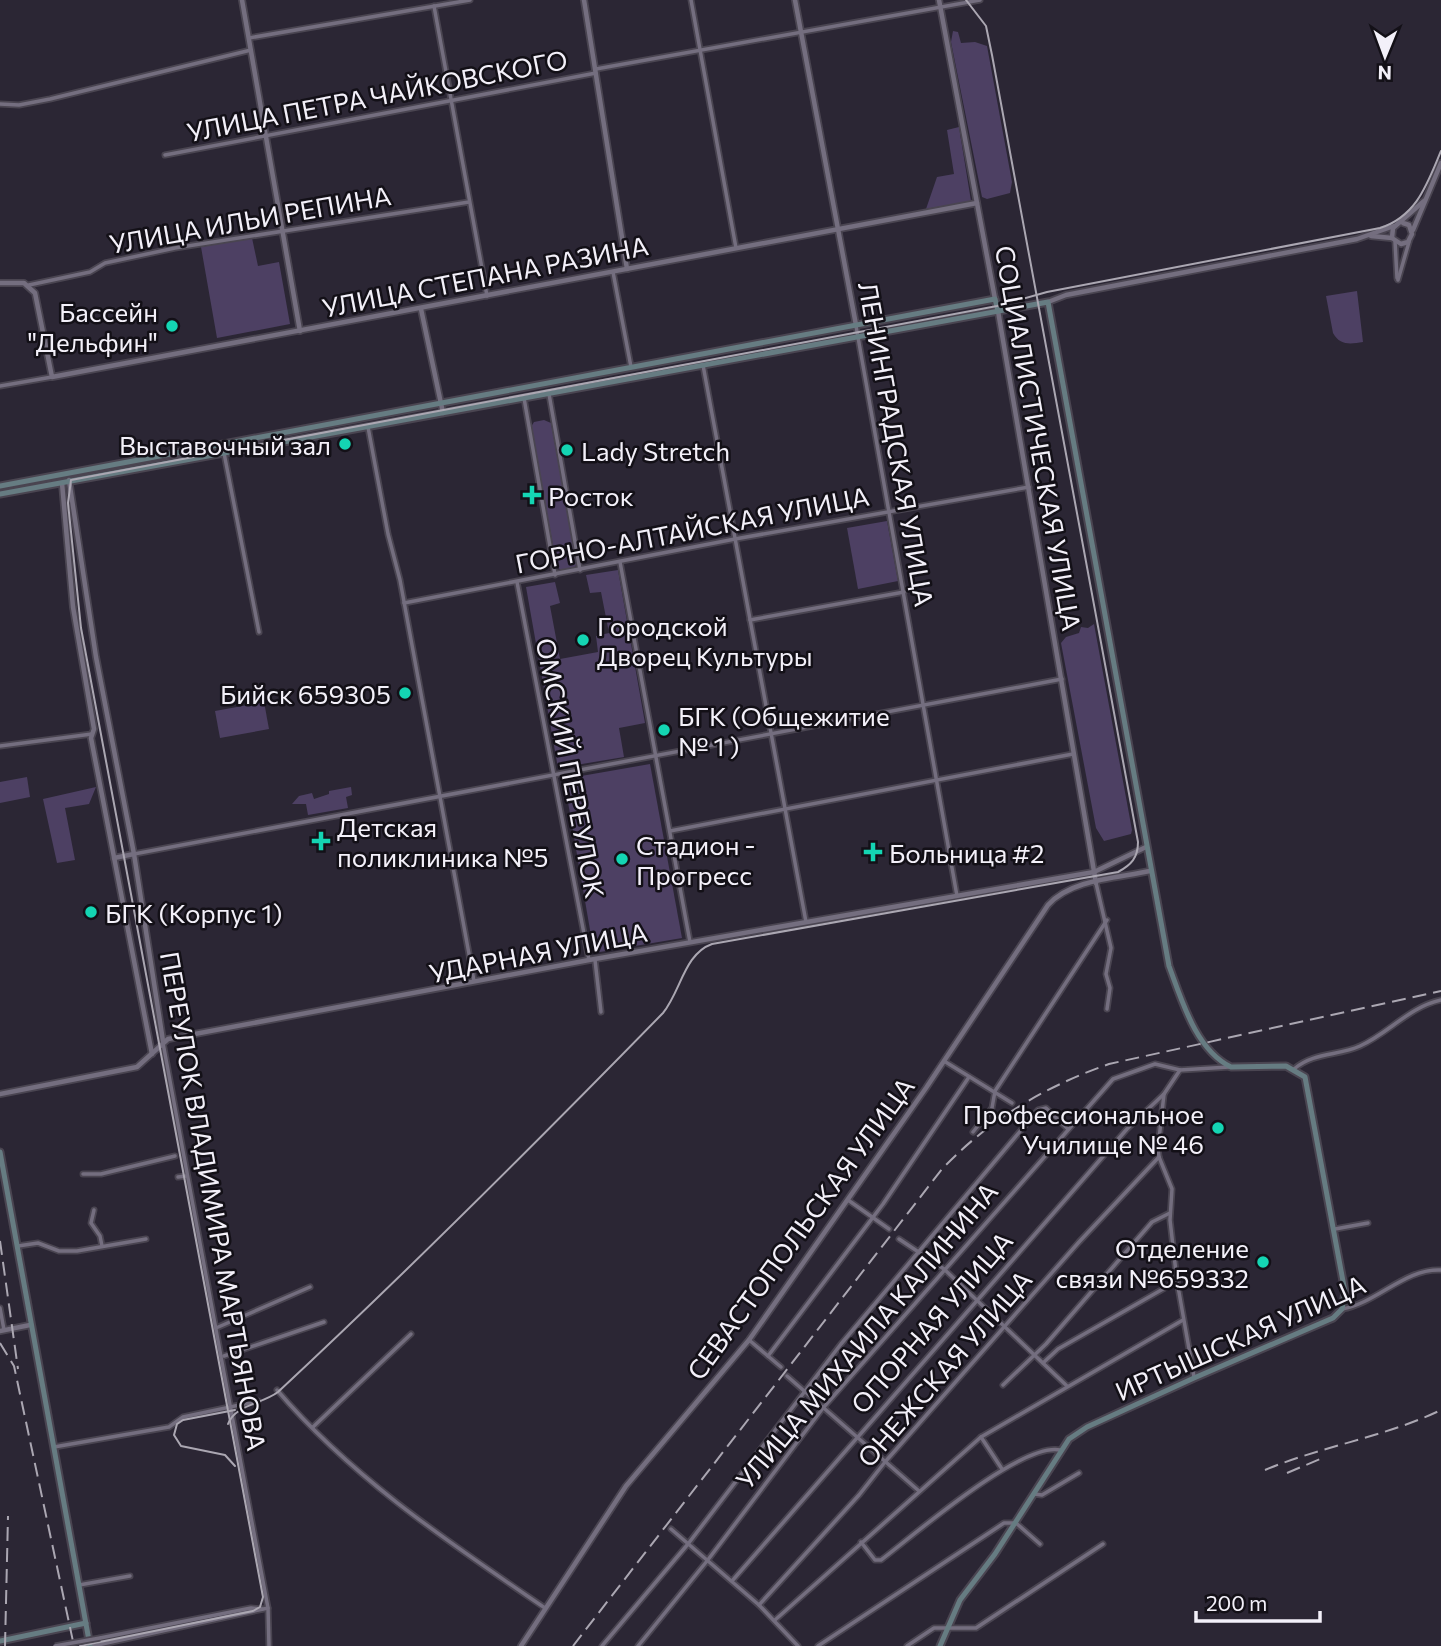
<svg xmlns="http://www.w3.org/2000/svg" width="1441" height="1646" font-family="Commissioner,sans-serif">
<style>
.green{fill:#4d4063}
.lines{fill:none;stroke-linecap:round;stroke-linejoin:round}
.minor-casing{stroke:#4a4551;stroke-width:7}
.tertiary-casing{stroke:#4a4551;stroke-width:8}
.secondary-casing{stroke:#4a4551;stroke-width:9}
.minor{stroke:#746e7f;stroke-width:3.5}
.tertiary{stroke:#746e7f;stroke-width:4.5}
.secondary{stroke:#667c82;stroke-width:5}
.tram{stroke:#aba7b2;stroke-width:2}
.rail{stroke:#aba7b2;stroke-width:2;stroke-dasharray:14 7;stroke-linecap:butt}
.minor-bridge-casing{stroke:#4a4551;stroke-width:7;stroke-linecap:butt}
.minor-bridge{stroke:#746e7f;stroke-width:3.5}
.poi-dot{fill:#14d5b3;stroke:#131017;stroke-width:2.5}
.labels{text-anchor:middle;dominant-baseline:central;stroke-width:5;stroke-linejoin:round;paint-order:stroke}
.street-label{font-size:26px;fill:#f3f0f9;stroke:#131017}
.poi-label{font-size:26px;fill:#f3f0f9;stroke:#131017;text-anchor:start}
</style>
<rect width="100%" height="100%" fill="#2b2634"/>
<g class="green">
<path d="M953,31L958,32L961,43L975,42L987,46L1012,182L1010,193L987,199L982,197L951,42Z"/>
<path d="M959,127L971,201L926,209L937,177L954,174L947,130Z"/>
<path d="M252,238L258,266L279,262L290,324L217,338L201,247Z"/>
<path d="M1357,291L1363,342C1351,344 1340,346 1333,333L1326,296Z"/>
<path d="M544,420L551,423L577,564L574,568L562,571L557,567L531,427L534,422Z"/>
<path d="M887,521L898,581L858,589L847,528Z"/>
<path d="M618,570L645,723L619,728L624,757L558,768L526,587L555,582L560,603L550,606L560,659L598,652L596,636L609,633L601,592L590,593L586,575Z"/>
<path d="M1094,624L1132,830L1131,834L1104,841L1096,828L1061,643L1066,637L1079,633L1081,627L1088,628Z"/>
<path d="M264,702L269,729L220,738L215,711Z"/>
<path d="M650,764L682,938L594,953L564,779Z"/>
<path d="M27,777L30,797L0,803V782Z"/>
<path d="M96,787L89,804L65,808L75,860L57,863L43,799Z"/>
<path d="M351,787L352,795L346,797L348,808L308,815L306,804H292L299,796L312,793L314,799L329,794V791Z"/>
</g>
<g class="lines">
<defs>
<g id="minor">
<path d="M691,0L736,248"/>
<path d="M434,6L487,296"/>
<path d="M249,38L470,0"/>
<path d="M596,69L980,0"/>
<path d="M0,104L19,105L50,99L251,50"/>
<path d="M165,155L596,73"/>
<path d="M1395,241L1397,278"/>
<path d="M613,272L631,367"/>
<path d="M1398,280L1409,242"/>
<path d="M29,285L90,272L105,263L175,248L469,202"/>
<path d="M856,326L957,896"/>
<path d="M703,365L806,922"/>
<path d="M0,386L52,377"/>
<path d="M549,394L580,570"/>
<path d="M524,398L555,575"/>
<path d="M368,427L388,534L400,580L474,981"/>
<path d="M224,453L259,632"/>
<path d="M620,562L690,942"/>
<path d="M517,582L589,960"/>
<path d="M404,603L735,539L1029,487"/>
<path d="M750,620L904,592"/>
<path d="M0,746L92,734"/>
<path d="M670,831L1073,754"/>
<path d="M134,854L1062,679"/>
<path d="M1096,883L1111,948L1106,974L1110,988L1107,1009"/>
<path d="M595,960L601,1012"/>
<path d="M163,1043L224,1373L268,1608L269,1646"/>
<path d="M944,1061L1012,1103"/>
<path d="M1294,1069C1314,1052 1338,1056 1360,1046C1389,1033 1409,1007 1441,1000"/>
<path d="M973,1132L992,1108L995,1091L1107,920"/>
<path d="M83,1174H101L175,1156"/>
<path d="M178,1177L186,1176"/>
<path d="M848,1200L889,1229"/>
<path d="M94,1210L91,1223L100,1236L102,1246"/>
<path d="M1335,1229L1368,1223"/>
<path d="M899,1239L944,1269L1067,1386"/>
<path d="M18,1246L38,1243L59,1251H77L146,1239"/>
<path d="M0,1308L4,1330"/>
<path d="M1342,1309C1377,1303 1405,1268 1441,1270"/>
<path d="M216,1328L310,1287"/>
<path d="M749,1340L781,1367"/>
<path d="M224,1356L324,1322"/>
<path d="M768,1356L883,1204L969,1077"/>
<path d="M1043,1363L1058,1349L1177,1281"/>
<path d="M787,1376L919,1491"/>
<path d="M1194,1377L1177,1281L1170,1220L1172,1189L1159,1157L1158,1148L1164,1094L1180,1070L1229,1067"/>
<path d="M1003,1385L1046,1344L1152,1222L1170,1213"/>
<path d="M277,1390C352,1478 450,1543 545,1608"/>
<path d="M313,1427L411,1334"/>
<path d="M981,1437L1002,1469"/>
<path d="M54,1447L169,1427L183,1417L258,1401"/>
<path d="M1034,1494L1042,1495L1079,1473"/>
<path d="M671,1529L759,1605L798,1646"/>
<path d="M861,1542L875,1560H881C914,1535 1021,1442 1060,1450"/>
<path d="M732,1581L1127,1129L1164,1094"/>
<path d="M79,1585L130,1576"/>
<path d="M759,1605L859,1495L885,1462L1079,1242L1159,1157"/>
<path d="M775,1620L981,1437L1183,1320"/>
<path d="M100,1638L251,1608L262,1609"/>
<path d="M93,1646L268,1608"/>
<path d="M602,1646L688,1544L841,1344L1038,1110L1046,1108L1068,1129"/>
<path d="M638,1646L707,1561L823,1408L1113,1079L1155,1064L1180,1070"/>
<path d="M818,1646L1004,1523H1016L1040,1544"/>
<path d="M907,1646L934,1628H976L1103,1544"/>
</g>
<g id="tertiary">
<path d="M242,0L300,331"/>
<path d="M584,0L627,269"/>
<path d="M795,0L856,325"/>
<path d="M939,0L995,299"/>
<path d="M1403,223L1409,225L1412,234L1408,242L1401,244L1392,238L1393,228L1424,201"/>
<path d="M1413,230L1441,163"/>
<path d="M1371,236L1392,238"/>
<path d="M0,283H24L35,293L52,377L977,203"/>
<path d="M1048,302L1066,295L1357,239L1394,226"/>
<path d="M421,309L443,413"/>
<path d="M998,311L1096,883"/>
<path d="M69,480L96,657L134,854L163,1041"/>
<path d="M62,483L73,607L94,729L91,738L152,1054"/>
<path d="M114,858L134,854"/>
<path d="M0,1094L137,1067L168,1039L589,960L1094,872L1146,847"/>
<path d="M0,1331L30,1325"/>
<path d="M521,1646L626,1486L749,1340L926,1088L1048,905C1071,879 1118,878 1150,871"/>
</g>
<g id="secondary">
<path d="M0,486L995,299L998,311"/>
<path d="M0,494L1048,302L1169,966C1182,1001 1196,1050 1231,1067L1286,1066L1305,1077L1345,1292L1342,1309L1333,1318L1194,1378L1087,1427L1069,1439L995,1554L960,1600L940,1646"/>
<path d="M0,1152L90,1646"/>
<path d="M0,1641L86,1623"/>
</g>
</defs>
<use href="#minor" class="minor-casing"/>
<use href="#tertiary" class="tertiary-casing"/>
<use href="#secondary" class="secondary-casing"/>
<use href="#minor" class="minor"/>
<use href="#tertiary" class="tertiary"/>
<use href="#secondary" class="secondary"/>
<g class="tram">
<path d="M235,1410L183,1420L177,1424L174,1435L181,1446L225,1455L235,1466"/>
<path d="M228,1424C235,1405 262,1404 278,1392C410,1269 537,1142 663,1013C681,991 684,954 712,944L1118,872C1131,865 1138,858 1138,842L992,55L986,26L966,0"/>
<path d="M80,1646L253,1611L260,1607L263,1597L81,628L68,503L71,480L997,306L1047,292L1380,228C1417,216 1427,184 1441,151"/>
</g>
<g class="rail">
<path d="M0,1241L18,1369"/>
<path d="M0,1343L14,1366L74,1646"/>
<path d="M1265,1470C1322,1446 1385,1437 1441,1410"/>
<path d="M1287,1473L1320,1459"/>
<path d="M5,1646L8,1516"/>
<path d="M573,1646L942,1169C990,1119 1044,1087 1109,1064L1441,991"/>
</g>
<defs>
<path id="minor-bridge" d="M55,1646L100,1638"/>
</defs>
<use href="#minor-bridge" class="minor-bridge-casing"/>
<use href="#minor-bridge" class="minor-bridge"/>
</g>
<g class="poi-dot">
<circle cx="172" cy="326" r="7"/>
<circle cx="345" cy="444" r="7"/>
<circle cx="567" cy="450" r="7"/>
<path d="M528.5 484.5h7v7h7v7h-7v7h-7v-7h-7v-7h7z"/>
<circle cx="583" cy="640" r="7"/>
<circle cx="405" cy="693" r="7"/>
<circle cx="664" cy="730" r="7"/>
<path d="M317.5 830.5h7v7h7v7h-7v7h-7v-7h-7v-7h7z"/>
<path d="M869.5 841.5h7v7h7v7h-7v7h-7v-7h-7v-7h7z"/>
<circle cx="622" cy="859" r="7"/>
<circle cx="91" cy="912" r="7"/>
<circle cx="1218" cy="1128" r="7"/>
<circle cx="1263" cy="1262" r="7"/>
</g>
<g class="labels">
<g class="street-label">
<text transform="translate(377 95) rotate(-11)">УЛИЦА ПЕТРА ЧАЙКОВСКОГО</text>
<text transform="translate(250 219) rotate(-10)">УЛИЦА ИЛЬИ РЕПИНА</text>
<text transform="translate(485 276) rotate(-11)">УЛИЦА СТЕПАНА РАЗИНА</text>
<text transform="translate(1039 438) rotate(80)">СОЦИАЛИСТИЧЕСКАЯ УЛИЦА</text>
<text transform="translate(897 444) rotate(80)">ЛЕНИНГРАДСКАЯ УЛИЦА</text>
<text transform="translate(692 529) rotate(-11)">ГОРНО-АЛТАЙСКАЯ УЛИЦА</text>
<text transform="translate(571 768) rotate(79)">ОМСКИЙ ПЕРЕУЛОК</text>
<text transform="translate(538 952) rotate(-11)">УДАРНАЯ УЛИЦА</text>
<text transform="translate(214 1201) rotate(80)">ПЕРЕУЛОК ВЛАДИМИРА МАРТЬЯНОВА</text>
<text transform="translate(800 1228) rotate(-54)">СЕВАСТОПОЛЬСКАЯ УЛИЦА</text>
<text transform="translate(931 1322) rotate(-49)">ОПОРНАЯ УЛИЦА</text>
<text transform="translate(866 1335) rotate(-50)">УЛИЦА МИХАИЛА КАЛИНИНА</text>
<text transform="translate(1240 1337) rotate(-24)">ИРТЫШСКАЯ УЛИЦА</text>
<text transform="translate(944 1368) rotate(-49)">ОНЕЖСКАЯ УЛИЦА</text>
</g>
<g class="poi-label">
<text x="158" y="311" text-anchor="end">Бассейн<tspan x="158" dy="30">"Дельфин"</tspan></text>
<text x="331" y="444" text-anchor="end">Выставочный зал</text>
<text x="581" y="450">Lady Stretch</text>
<text x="548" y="495">Росток</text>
<text x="597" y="625">Городской<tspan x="597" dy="30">Дворец Культуры</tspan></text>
<text x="391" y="693" text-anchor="end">Бийск 659305</text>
<text x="678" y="715">БГК (Общежитие<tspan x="678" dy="30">№ 1 )</tspan></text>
<text x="337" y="826">Детская<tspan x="337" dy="30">поликлиника №5</tspan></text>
<text x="636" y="844">Стадион -<tspan x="636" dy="30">Прогресс</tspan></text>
<text x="889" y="852">Больница #2</text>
<text x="105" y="912">БГК (Корпус 1)</text>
<text x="1204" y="1113" text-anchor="end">Профессиональное<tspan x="1204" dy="30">Училище № 46</tspan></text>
<text x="1249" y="1247" text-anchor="end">Отделение<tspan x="1249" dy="30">связи №659332</tspan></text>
</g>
</g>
<g transform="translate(1385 56) rotate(181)" stroke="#131017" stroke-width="5" paint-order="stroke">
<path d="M0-5L12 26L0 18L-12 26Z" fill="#f3f0f9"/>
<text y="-10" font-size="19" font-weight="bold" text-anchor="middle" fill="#f3f0f9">N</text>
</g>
<path d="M1196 1611v10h124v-10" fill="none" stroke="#f3f0f9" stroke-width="3.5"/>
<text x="1206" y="1611" font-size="21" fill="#f3f0f9" stroke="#131017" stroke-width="5" paint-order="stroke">200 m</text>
</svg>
